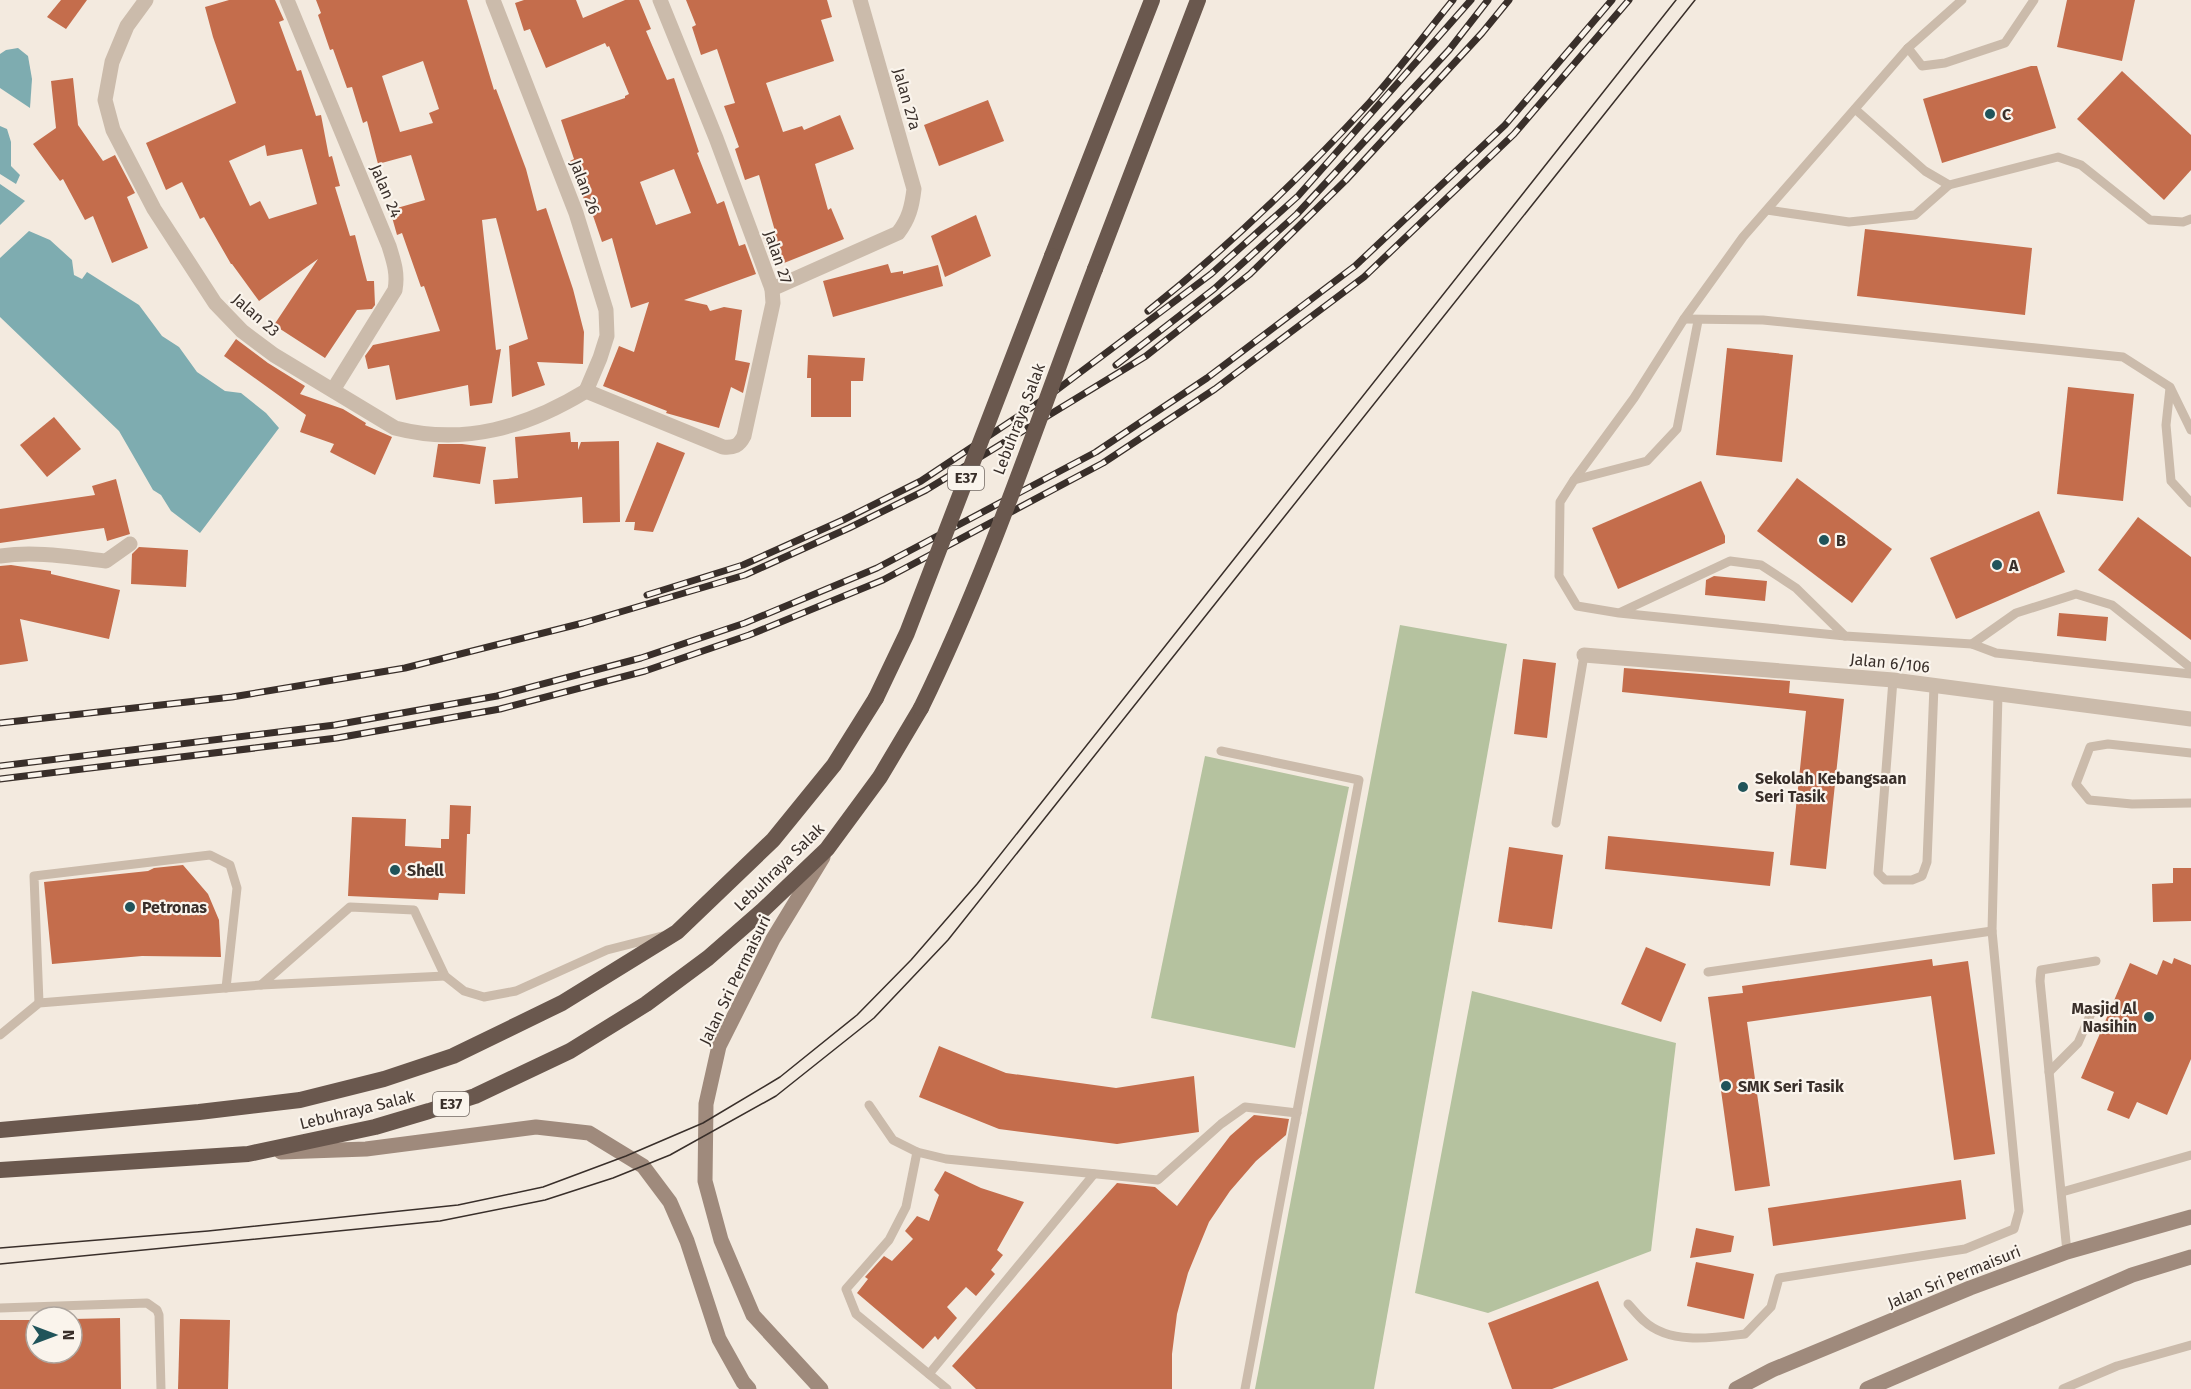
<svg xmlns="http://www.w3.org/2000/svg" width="2191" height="1389" font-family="'Fira Sans',sans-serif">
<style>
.green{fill:#b5c29f}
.water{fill:#7eacb0}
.building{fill:#c46d4c;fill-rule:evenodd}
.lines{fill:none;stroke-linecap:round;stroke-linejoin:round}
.service{stroke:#cbbbab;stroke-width:9}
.minor{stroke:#cbbbab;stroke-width:15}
.secondary{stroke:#9f8a7c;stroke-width:15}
.trunk{stroke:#6a584e;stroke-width:16}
.tram{stroke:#392f2a;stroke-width:1.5}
.rail-casing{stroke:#392f2a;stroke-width:7}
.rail{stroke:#faf4ec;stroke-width:4.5;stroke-dasharray:14;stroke-linecap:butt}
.trunk-bridge{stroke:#6a584e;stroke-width:16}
.poi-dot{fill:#20545a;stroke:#faf4ec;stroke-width:2}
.labels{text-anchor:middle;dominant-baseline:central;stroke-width:4.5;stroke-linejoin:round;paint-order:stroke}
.shield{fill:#faf4ec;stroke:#736a64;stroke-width:1.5}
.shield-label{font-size:15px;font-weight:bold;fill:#392f2a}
.street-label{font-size:16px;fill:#392f2a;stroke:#faf4ec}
.poi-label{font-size:16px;font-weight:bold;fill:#392f2a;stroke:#faf4ec;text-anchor:start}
</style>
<rect width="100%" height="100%" fill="#f3eadf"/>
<g class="green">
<path d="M1400,625L1507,644L1374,1389H1255Z"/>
<path d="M1205,756L1349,787L1295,1048L1151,1018Z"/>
<path d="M1472,991L1676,1043L1651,1251L1488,1313L1415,1293Z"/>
</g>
<g class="water">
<path d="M18,48L28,56L32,79L30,108L0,88V54L6,50Z"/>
<path d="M0,126L7,129L11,142V166L20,175L16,184L0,174Z"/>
<path d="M0,184L25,201L0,225Z"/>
<path d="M29,231L50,240L72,260L74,275L82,279L87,272L139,305L162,336L179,347L197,372L225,391L241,393L266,413L279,428L200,533L171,511L161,495L153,490L119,431L0,317V258Z"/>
</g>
<g class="building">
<path d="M61,0H87L66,29L47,17Z"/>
<path d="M229,0H275L284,20L279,22L297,71L301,70L316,116L321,115L329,157L332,156L340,186L335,187L350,236L355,235L367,281H374L375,305L372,309L357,310L325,358L274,325L318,259L259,301L232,264H231L204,217L200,219L182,182L166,190L146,143L236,103L213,37L205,7ZM265,145L267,156L302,149L317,204L269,219L260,201L250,206L229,161Z"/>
<path d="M316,0H467L494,90L496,89L526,169L537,211L546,208L573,289L584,332L583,364L537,362L545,385L512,397L509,346L528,339L496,218L482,220L496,350L501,349L492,403L470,406L468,385L396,400L389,365L368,369L365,356L373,345L440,331L424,286L421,287L402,233L397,235L390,210L425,200L411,155L378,164L367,121L363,123L352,87L347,88L333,49L330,50L318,15L321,13ZM423,61L439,109L429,113L433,123L400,132L382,76Z"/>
<path d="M524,0H576L583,18L625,0H639L651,29L646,31L667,80L674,78L699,152L697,153L717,204L724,201L739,246L745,244L756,274L684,300L707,305L710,311L724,307L742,310L735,360L750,363L743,393L731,387L719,428L666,413L667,411L603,386L619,346L634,352L649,302L631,308L612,238L602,242L588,201L585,202L570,161L574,159L561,120L625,98V96L629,94L609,46L607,47L605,43L546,68L530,29L524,31L515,3ZM674,169L691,213L656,225L640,182Z"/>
<path d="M686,0H827L832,17L821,20L834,61L766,83L783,132L802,126L804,130L840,115L854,149L815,164L828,210L831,208L844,239L774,267L763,236L775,231L759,175L745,180L735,149L739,147L724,106L735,103L717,49L701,55L692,27L696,25Z"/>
<path d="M2067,0H2135L2122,61L2057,47Z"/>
<path d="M2031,66H2037L2056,128L1942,163L1923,99Z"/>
<path d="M2122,71L2191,135V170L2164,200L2077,119Z"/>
<path d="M73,78L78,125L103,161L115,155L135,193L127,197L148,248L112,263L93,216L85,220L63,179L60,181L33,144L56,128L51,81Z"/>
<path d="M988,100L1004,141L939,166L924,125Z"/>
<path d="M976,215L991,256L945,277L931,236Z"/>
<path d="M1865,229L2032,248L2025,315L1857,296Z"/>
<path d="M888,264L891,273L903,271V274L938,265L943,286L833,317L823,281Z"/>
<path d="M236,339L268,363L305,386L300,394L343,409L366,423L365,425L392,437L375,475L330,452L334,444L300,432L306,415L224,356Z"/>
<path d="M1727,348L1793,355L1782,462L1716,455Z"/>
<path d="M808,355L865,358L863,381H851V417H811V378H807Z"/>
<path d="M2068,387L2134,394L2123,501L2057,494Z"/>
<path d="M54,417L81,449L47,477L20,445Z"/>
<path d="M570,432L571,442H578V450L581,442L619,441L620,522L583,523L582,497L495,504L493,480L518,478L515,437Z"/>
<path d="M657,442L685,453L653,532L634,530L635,522H625Z"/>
<path d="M438,444H462L486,447L480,484L433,477Z"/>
<path d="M1797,478L1892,549L1852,603L1757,531Z"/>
<path d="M116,479L130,534L107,541L104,528L0,543V509L95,495L92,486Z"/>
<path d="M1701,481L1725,536V543L1618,589L1592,528Z"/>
<path d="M2039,511L2065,572L1956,619L1930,558Z"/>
<path d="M2138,517L2191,557V640L2098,570Z"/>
<path d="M139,547L188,550L186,587L131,584L132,554Z"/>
<path d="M11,565L51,571V574L120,590L109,639L20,619L28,661L0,665V566Z"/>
<path d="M1714,576L1767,581L1765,601L1705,595L1706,580Z"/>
<path d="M2059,613L2108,617L2106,641L2057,636Z"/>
<path d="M1523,659L1556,663L1547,738L1514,734Z"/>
<path d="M1624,668L1790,681L1789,693L1844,699L1826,869L1790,865L1806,711L1622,692Z"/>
<path d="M450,805L471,806L470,834H467L465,894L439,893L438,900L348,896L352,817L406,819L405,846L441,848V839H449Z"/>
<path d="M1608,836L1774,852L1770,886L1605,869Z"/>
<path d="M1509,847L1563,855L1552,929L1498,922Z"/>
<path d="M183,865L208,894L219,920L221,957L142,956L52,964L44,882L148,871L154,868Z"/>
<path d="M2173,868H2191V921L2153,922L2152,884L2173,883Z"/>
<path d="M1646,947L1686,964L1661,1022L1621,1004Z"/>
<path d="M2174,958L2191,965V1059L2167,1115L2137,1102L2129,1119L2107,1110L2114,1092L2081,1078L2130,963L2157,975L2163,960L2172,964Z"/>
<path d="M1932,959L1933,966L1968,961L1995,1154L1954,1160L1931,996L1747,1022L1770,1186L1735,1191L1708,997L1743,993L1742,986Z"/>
<path d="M939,1046L1006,1073L1116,1088L1194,1076L1199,1132L1117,1144L999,1129L919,1097Z"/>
<path d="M1254,1115L1289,1119L1286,1135L1256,1161L1230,1191L1209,1222L1188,1273L1177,1314L1172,1354V1389H976L952,1366L1117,1183L1155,1187L1177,1206L1230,1136Z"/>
<path d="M945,1171L981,1188L1024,1202L997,1250L1003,1255L991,1270L995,1274L976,1296L966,1287L947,1307L957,1318L938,1340L935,1336L923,1349L857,1293L868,1279L865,1277L884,1256L892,1261L913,1239L905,1231L917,1216L929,1221L939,1195L934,1190Z"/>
<path d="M1961,1180L1966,1219L1773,1246L1768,1208Z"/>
<path d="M1696,1228L1734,1236L1731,1252L1690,1258Z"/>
<path d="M1696,1262L1754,1274L1744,1319L1687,1306Z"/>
<path d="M1598,1281L1628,1360L1552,1389H1512L1488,1323Z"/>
<path d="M120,1318L121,1389H0V1320H36V1353H72V1319Z"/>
<path d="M180,1319L230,1320L228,1389H178Z"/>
</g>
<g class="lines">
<g class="service">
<path d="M1962,0L1908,48L1743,237L1684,319L1634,398L1574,480L1560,502L1559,576L1577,606L1619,613L1845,636L1972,644L1996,653L2191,674"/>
<path d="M1908,48L1922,66L1945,63L2005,43L2034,0"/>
<path d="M1855,109L1925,171L1949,185L2058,157L2081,165L2150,220L2183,222L2191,219"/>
<path d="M1767,210L1849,222L1915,215L1949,185"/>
<path d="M1684,319L1763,320L2123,357L2170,387L2191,430"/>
<path d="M2170,388L2166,425L2171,481L2191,503"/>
<path d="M1574,480L1647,461L1677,429L1698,321"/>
<path d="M1621,612L1730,561L1761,565L1796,588L1845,636"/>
<path d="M1972,644L2016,613L2076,594L2112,605L2191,668"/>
<path d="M1893,680L1878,873L1885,880H1912L1922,876L1927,862L1934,686"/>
<path d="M1221,751L1359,780L1245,1389"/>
<path d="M2191,753L2108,744L2090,747L2076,784L2089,800L2132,804L2191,803"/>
<path d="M1556,823L1584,655"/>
<path d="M1708,972L1992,931"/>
<path d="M261,985L350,907L414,910L445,976L464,991L484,997L516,991L607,950L662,936"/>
<path d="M39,1003L34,876L210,855L230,865L237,888L226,988"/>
<path d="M0,1035L39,1003L261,985L445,976"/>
<path d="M2049,1072L2078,1043L2092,1011"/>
<path d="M869,1105L893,1140L917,1152L946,1159L1158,1180L1221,1124L1245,1107L1297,1113"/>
<path d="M917,1152L906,1207L889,1240L846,1289L856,1314L947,1389"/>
<path d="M2062,1192L2191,1155"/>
<path d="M2067,1252L2040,981L2041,970L2096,961"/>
<path d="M1628,1304C1633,1309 1638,1316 1644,1321C1670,1345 1713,1338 1745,1334L1771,1307L1779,1278L1965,1249L2014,1229L2019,1211L1992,931L1998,694"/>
<path d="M0,1308L147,1303L157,1310L159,1315L161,1389"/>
<path d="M929,1374L1094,1174"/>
<path d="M2063,1389L2117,1366L2191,1345"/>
</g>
<g class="minor">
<path d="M146,0L127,26L112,62L105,100L113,130L154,209L215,303L242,331L274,355L395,428C464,446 527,427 586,391"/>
<path d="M287,0L389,246C394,262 398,274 395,290L333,390"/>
<path d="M493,0L576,213L606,310L607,336L600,358L586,391"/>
<path d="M772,289L898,233C909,219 912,206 914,189L860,0"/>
<path d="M586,391L723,447C734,448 739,446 744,436L773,303L772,289L716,138L660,0"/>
<path d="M0,556C36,551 70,557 106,561L130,544"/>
<path d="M1584,655L1893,680L2191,719"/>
</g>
<g class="secondary">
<path d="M281,1152L366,1149L536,1127L589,1133L643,1166L670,1202L687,1241L719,1339L743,1382L749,1389"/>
<path d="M821,1389L753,1315L721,1240L705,1181L706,1104L719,1046L773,939L823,857"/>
<path d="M1736,1389L1772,1370L1970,1288L2067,1252L2191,1217"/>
<path d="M1867,1389L2132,1275L2191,1257"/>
</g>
<g class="trunk">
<path d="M1052,256L1152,0"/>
<path d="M1095,269L1198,0"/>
<path d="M0,1130L199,1112L300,1100L384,1079L453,1056L562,1003L677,932L773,840L834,765L876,698"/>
<path d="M0,1170L248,1154L375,1127L429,1111L475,1096L570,1051L646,1004L708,958L763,910L827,849L880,777L921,708"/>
</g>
<g class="tram">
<path d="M0,1248L208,1231L458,1205L543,1187L626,1156L703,1123L780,1077L857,1015L911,960L977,884L1676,0"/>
<path d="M0,1264L440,1221L545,1200L613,1178L670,1155L776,1096L874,1018L948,940L1695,0"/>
</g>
<defs>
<g id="rail">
<path d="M1148,311C1227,248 1301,177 1370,102C1399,70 1425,34 1453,0"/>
<path d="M1116,365L1214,289L1297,214L1449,50L1488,0"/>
<path d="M647,595L743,565L843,520L921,481L1050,395L1211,274L1298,196L1471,0"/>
<path d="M0,723L232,697L405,668L583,623L745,575L849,528L926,490L1146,356L1250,274L1346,180L1482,33L1509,0"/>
<path d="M0,766L335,725L497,696L641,658L745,623L877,568L1096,452L1207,378L1355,266L1505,125L1612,0"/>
<path d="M0,779L337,738L500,709L645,671L749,635L883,580L1103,463L1215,389L1364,277L1514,134L1629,0"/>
</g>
</defs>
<use href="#rail" class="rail-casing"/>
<use href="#rail" class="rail"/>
<g class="trunk-bridge">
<path d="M876,698L907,633L1052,256"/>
<path d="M921,708C990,567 1039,416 1095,269"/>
</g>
</g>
<g class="poi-dot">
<circle cx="1990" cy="114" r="6"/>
<circle cx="1824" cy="540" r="6"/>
<circle cx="1997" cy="565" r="6"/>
<circle cx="1743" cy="787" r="6"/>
<circle cx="395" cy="870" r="6"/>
<circle cx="130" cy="907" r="6"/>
<circle cx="2149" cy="1017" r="6"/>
<circle cx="1726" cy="1086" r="6"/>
</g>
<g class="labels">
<g class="shield">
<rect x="948" y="466" width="36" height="24" rx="4.5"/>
<rect x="433" y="1092" width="36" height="24" rx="4.5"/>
</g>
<g class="shield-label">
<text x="966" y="478">E37</text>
<text x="451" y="1104">E37</text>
</g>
<g class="street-label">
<text transform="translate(907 99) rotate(74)">Jalan 27a</text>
<text transform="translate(585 187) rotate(69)">Jalan 26</text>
<text transform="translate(386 191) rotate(67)">Jalan 24</text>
<text transform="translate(778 257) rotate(71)">Jalan 27</text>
<text transform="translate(256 315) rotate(41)">Jalan 23</text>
<text transform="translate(1019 419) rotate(-69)">Lebuhraya Salak</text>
<text transform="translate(1890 663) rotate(6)">Jalan 6/106</text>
<text transform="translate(779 867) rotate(-44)">Lebuhraya Salak</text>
<text transform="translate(735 980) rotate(-64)">Jalan Sri Permaisuri</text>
<text transform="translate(357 1110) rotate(-14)">Lebuhraya Salak</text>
<text transform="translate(1954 1277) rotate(-22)">Jalan Sri Permaisuri</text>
</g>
<g class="poi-label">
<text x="2002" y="114">C</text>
<text x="1836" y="540">B</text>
<text x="2009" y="565">A</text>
<text x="1755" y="778">Sekolah Kebangsaan<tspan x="1755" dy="18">Seri Tasik</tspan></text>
<text x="407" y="870">Shell</text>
<text x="142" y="907">Petronas</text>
<text x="2137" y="1008" text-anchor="end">Masjid Al<tspan x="2137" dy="18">Nasihin</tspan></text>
<text x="1738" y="1086">SMK Seri Tasik</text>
</g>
</g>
<g transform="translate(54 1335) rotate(90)"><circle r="28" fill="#faf4ec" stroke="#ada59e" stroke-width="1.5"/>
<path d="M0-4.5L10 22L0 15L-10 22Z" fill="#20545a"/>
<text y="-9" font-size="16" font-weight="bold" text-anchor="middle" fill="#392f2a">N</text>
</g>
</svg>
